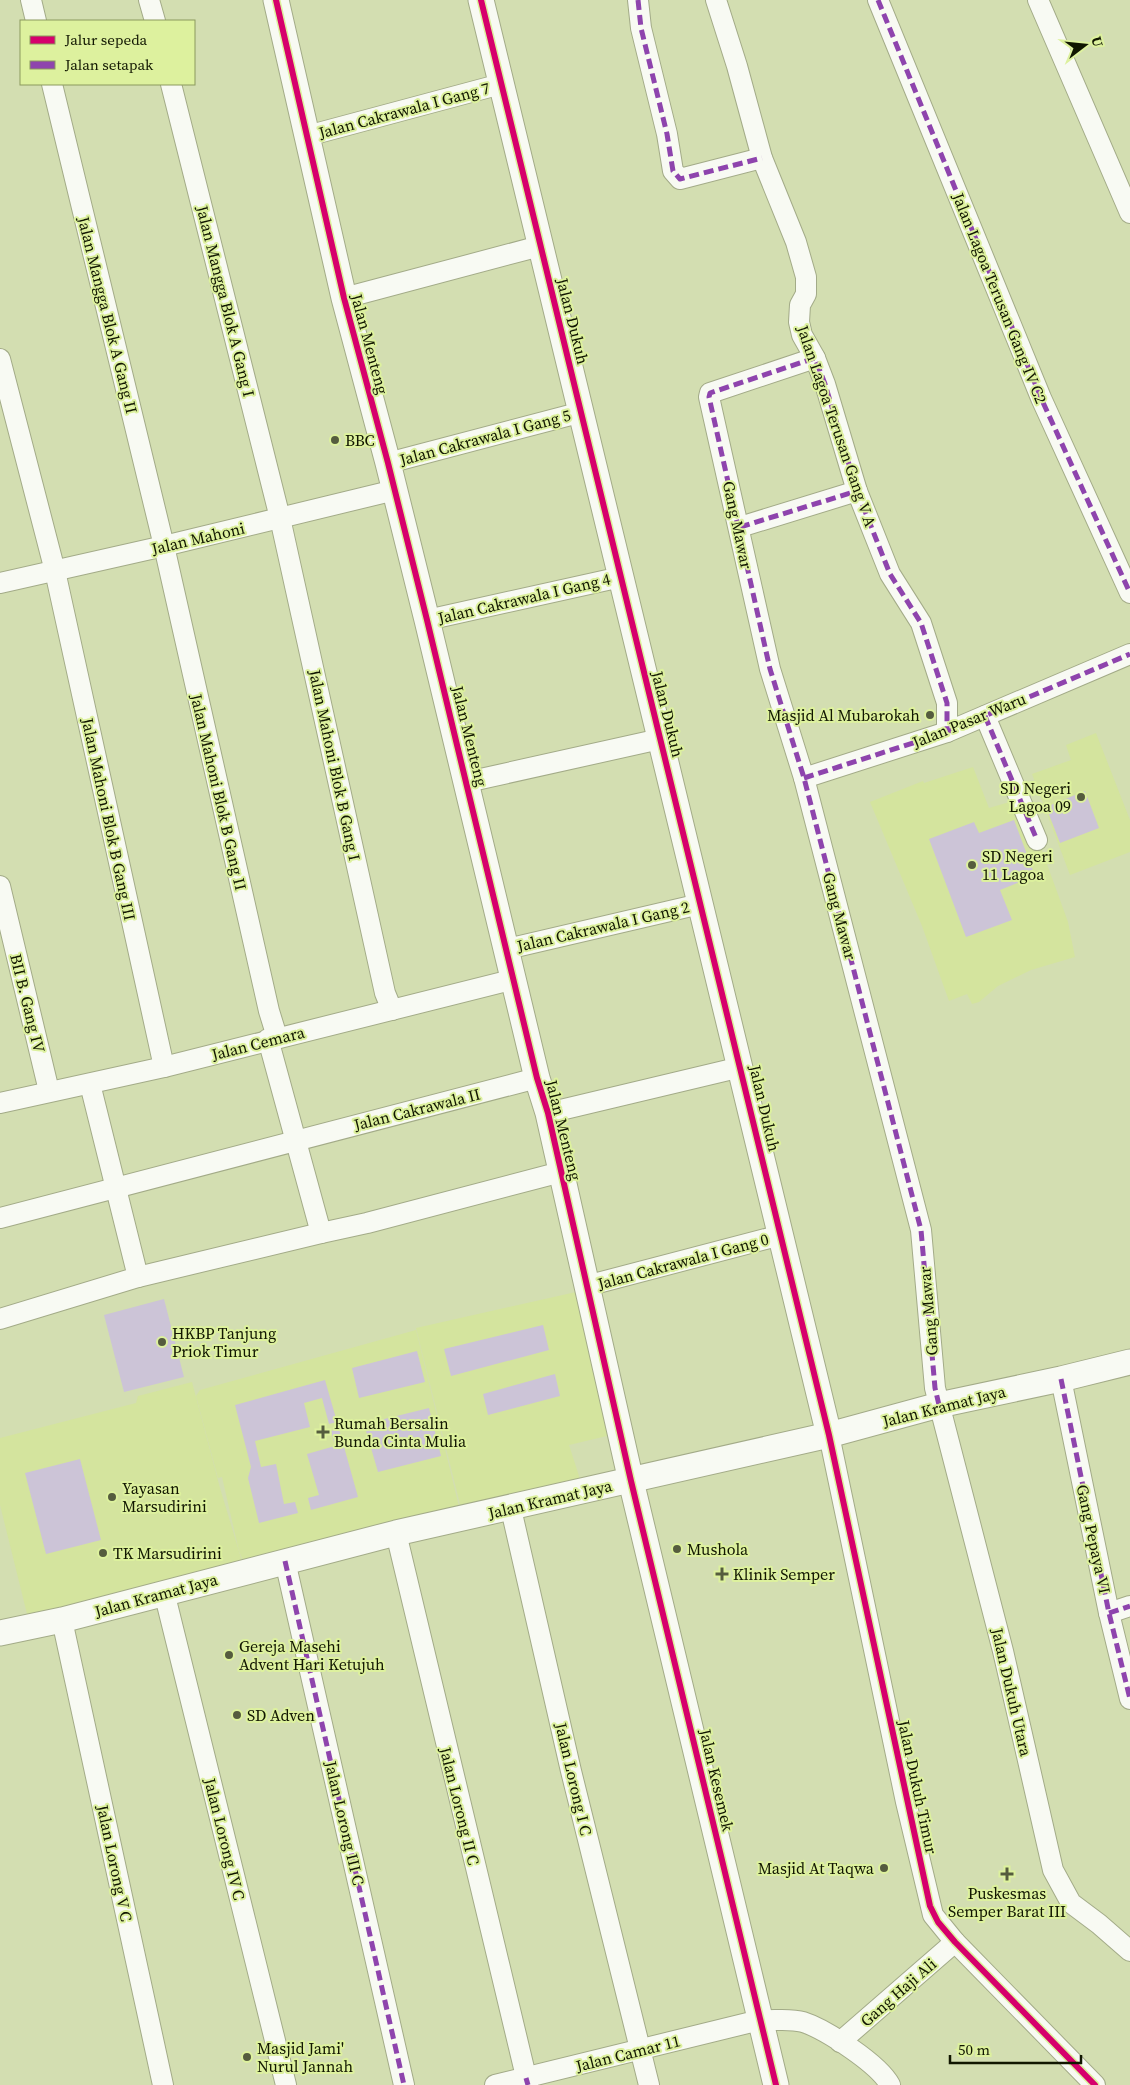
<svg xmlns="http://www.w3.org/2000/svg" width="1130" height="2085" font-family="'Source Serif 4',serif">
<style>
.built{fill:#d4e49e}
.green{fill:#ccc4d7}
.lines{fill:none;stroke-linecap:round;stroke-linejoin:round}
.minor-casing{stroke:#a3ab88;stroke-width:22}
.tertiary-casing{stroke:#a3ab88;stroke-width:27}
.minor{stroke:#f8faf3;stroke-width:20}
.tertiary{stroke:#f8faf3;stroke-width:25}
.quiet{stroke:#8e44ad;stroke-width:5;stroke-dasharray:10 5;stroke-linecap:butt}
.cycleway-casing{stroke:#ddf19e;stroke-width:9}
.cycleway{stroke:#d6006c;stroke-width:6}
.poi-dot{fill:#555c3e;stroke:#ddf19e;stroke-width:2}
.labels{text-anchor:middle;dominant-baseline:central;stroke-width:4;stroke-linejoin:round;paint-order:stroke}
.street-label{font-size:16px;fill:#111600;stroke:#ddf19e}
.poi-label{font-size:16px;fill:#111600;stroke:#ddf19e;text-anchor:start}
</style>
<rect width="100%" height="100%" fill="#d3deb1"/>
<g class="built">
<path d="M1096,733L1130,820V852L1070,875L1032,774L1071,760L1066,745Z"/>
<path d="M973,767L989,808L1023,798L1068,922L1075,957L1031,970L998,986L979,1002L972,1004L967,994L949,1001L922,926L870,802L923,781L924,783Z"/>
<path d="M576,1292L611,1435L569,1445L580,1479L461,1508L416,1328Z"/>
<path d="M416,1330L462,1519L246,1567L239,1551L222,1477L218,1478L196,1396L200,1390Z"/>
<path d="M192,1382L220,1488L244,1568L29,1622L0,1505V1438L136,1403L138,1396Z"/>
</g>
<g class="green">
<path d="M1085,791L1099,828L1060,843L1046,807Z"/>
<path d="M1014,820L1035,876L1000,890L1012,920L966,937L929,839L974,822L979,833Z"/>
<path d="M164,1299L184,1377L124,1392L104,1315Z"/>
<path d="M543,1325L549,1350L451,1376L444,1349Z"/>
<path d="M417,1351L425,1382L359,1398L352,1368Z"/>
<path d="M555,1374L560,1396L488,1415L483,1394Z"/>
<path d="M325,1380L337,1422L329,1424L322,1398L304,1403L310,1427L255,1441L261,1467L276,1464L284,1504L295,1502L298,1513L259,1523L248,1478L251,1467L235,1405Z"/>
<path d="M429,1408L441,1456L378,1472L364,1424Z"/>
<path d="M339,1429L358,1497L311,1510L308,1498L319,1495L307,1454L335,1446L331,1431Z"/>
<path d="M80,1459L101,1540L46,1554L25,1473Z"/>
</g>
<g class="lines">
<defs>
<g id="minor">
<path d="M31,0L36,21"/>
<path d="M149,0L155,21"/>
<path d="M638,0L641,28L667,134L673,171L680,179L762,158"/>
<path d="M716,0L737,66L762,158L796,242L806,277V294L800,305L799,322L802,335L815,358L825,384L857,491L890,574L921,623L947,703V732"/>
<path d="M878,0L1041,398L1130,593"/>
<path d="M1038,0L1130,213"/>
<path d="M52,84L164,546L269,1011L277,1037"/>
<path d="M171,84L280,518L385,993L392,1010"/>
<path d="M307,136L501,84"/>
<path d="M344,298L540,246"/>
<path d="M815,358L710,393L709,397L770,669L804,778L921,1230L935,1388L1003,1651L1053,1870L1071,1903L1099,1924L1130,1951"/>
<path d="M0,359L55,571L164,1067"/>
<path d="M388,463L582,412"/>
<path d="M740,527L857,491"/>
<path d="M0,583L164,546L395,490"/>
<path d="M427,620L621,577"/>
<path d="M985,716L1037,840"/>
<path d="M804,778L947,732L1130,654"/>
<path d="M467,782L660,739"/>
<path d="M0,886L49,1091"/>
<path d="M507,949L700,904"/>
<path d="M268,1039L321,1233"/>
<path d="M90,1084L138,1277"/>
<path d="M0,1103L164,1067L515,979"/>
<path d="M548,1113L741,1067"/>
<path d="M0,1218L537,1078"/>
<path d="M586,1286L781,1235"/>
<path d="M0,1319L138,1277L321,1233L367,1223L561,1172"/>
<path d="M1061,1379L1109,1613L1130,1699"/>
<path d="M829,1435L906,1802L933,1915L955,1942L1095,2085"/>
<path d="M511,1509L571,1771L649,2085"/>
<path d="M396,1533L528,2085"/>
<path d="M285,1561L404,2085"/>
<path d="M164,1592L286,2085"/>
<path d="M1109,1613L1130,1606"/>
<path d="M62,1620L163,2085"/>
<path d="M840,2042L955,1942"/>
<path d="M495,2085L760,2020C773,2021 790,2018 803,2022C825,2029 879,2064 890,2085"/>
</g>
<g id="tertiary">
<path d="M276,0L344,298L388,463L427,620L537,1078L548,1113L631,1481L776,2085"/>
<path d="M481,0L829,1435"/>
<path d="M0,1633L62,1620L396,1533L829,1435L939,1405L1061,1379L1130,1362"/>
</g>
</defs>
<use href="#minor" class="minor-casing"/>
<use href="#tertiary" class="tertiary-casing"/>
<use href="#minor" class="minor"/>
<use href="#tertiary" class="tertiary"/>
<g class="quiet">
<path d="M638,0L641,28L667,134L673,171L680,179L762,158"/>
<path d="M878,0L1041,398L1130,593"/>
<path d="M740,527L857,491"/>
<path d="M985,716L1037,840"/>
<path d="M804,778L947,732L1130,654"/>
<path d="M1061,1379L1109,1613L1130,1699"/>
<path d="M939,1405L935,1388L921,1230L804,778L770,669L709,397L710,393L815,358L825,384L857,491L890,574L921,623L947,703V732"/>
<path d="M285,1561L404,2085"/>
<path d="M1109,1613L1130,1606"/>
<path d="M526,2078L528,2085"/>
</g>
<defs>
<g id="cycleway">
<path d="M276,0L344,298L388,463L427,620L537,1078L548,1113L631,1481L776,2085"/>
<path d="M481,0L829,1435L930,1906L938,1922L955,1942L1095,2085"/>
</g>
</defs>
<use href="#cycleway" class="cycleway-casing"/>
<use href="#cycleway" class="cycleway"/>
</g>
<g class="poi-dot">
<circle cx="335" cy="440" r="5"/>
<circle cx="930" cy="715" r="5"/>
<circle cx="1081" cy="797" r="5"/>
<circle cx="972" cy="865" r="5"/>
<circle cx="162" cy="1342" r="5"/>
<path d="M320.5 1424.5h5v5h5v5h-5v5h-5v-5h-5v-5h5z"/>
<circle cx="112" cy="1497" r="5"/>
<circle cx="677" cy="1549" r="5"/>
<circle cx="103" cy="1553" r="5"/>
<path d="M719.5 1566.5h5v5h5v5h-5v5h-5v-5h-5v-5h5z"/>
<circle cx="229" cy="1655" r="5"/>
<circle cx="237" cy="1715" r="5"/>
<circle cx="884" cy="1868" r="5"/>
<path d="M1004.5 1866.5h5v5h5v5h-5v5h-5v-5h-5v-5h5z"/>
<circle cx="247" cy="2057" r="5"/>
</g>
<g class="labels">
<g class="street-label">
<text transform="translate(404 110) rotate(-15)">Jalan Cakrawala I Gang 7</text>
<text transform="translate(1000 298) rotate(68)">Jalan Lagoa Terusan Gang IV C2</text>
<text transform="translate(226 301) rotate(76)">Jalan Mangga Blok A Gang I</text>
<text transform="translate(108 315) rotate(76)">Jalan Mangga Blok A Gang II</text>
<text transform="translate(573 321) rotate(76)">Jalan Dukuh</text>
<text transform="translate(370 344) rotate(75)">Jalan Menteng</text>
<text transform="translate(837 426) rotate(71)">Jalan Lagoa Terusan Gang V A</text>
<text transform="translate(485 437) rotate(-15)">Jalan Cakrawala I Gang 5</text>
<text transform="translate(738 525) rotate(78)">Gang Mawar</text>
<text transform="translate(198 538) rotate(-13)">Jalan Mahoni</text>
<text transform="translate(524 598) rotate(-13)">Jalan Cakrawala I Gang 4</text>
<text transform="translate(668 714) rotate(76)">Jalan Dukuh</text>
<text transform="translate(969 720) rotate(-22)">Jalan Pasar Waru</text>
<text transform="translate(470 736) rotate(76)">Jalan Menteng</text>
<text transform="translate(335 765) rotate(78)">Jalan Mahoni Blok B Gang I</text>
<text transform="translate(219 792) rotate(77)">Jalan Mahoni Blok B Gang II</text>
<text transform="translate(109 819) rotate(78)">Jalan Mahoni Blok B Gang III</text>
<text transform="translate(840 916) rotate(75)">Gang Mawar</text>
<text transform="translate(603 926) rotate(-13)">Jalan Cakrawala I Gang 2</text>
<text transform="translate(28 1003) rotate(76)">BII B. Gang IV</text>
<text transform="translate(258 1043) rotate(-14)">Jalan Cemara</text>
<text transform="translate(765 1108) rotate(77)">Jalan Dukuh</text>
<text transform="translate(417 1109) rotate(-14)">Jalan Cakrawala II</text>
<text transform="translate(564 1130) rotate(76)">Jalan Menteng</text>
<text transform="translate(683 1261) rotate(-15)">Jalan Cakrawala I Gang 0</text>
<text transform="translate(928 1311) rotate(-95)">Gang Mawar</text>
<text transform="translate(944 1406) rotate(-14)">Jalan Kramat Jaya</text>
<text transform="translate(550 1499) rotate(-13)">Jalan Kramat Jaya</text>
<text transform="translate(1094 1539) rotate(78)">Gang Pepaya VI</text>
<text transform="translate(156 1595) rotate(-15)">Jalan Kramat Jaya</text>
<text transform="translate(1012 1692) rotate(77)">Jalan Dukuh Utara</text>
<text transform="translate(574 1779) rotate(77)">Jalan Lorong I C</text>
<text transform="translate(717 1780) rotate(77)">Jalan Kesemek</text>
<text transform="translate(918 1787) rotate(78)">Jalan Dukuh Timur</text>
<text transform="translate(460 1806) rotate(76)">Jalan Lorong II C</text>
<text transform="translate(345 1823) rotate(77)">Jalan Lorong III C</text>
<text transform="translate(225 1839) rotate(76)">Jalan Lorong IV C</text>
<text transform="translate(115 1863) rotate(78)">Jalan Lorong V C</text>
<text transform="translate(898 1992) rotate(-41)">Gang Haji Ali</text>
<text transform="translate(628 2053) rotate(-14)">Jalan Camar 11</text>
</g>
<g class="poi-label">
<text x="345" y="440">BBC</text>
<text x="920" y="715" text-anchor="end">Masjid Al Mubarokah</text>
<text x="1071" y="788" text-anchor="end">SD Negeri<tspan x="1071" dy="18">Lagoa 09</tspan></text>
<text x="982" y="856">SD Negeri<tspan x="982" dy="18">11 Lagoa</tspan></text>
<text x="172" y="1333">HKBP Tanjung<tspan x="172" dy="18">Priok Timur</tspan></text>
<text x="334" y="1423">Rumah Bersalin<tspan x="334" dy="18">Bunda Cinta Mulia</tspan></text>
<text x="122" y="1488">Yayasan<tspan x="122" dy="18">Marsudirini</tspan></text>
<text x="687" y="1549">Mushola</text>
<text x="113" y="1553">TK Marsudirini</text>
<text x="733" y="1574">Klinik Semper</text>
<text x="239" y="1646">Gereja Masehi<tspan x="239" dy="18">Advent Hari Ketujuh</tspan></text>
<text x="247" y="1715">SD Adven</text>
<text x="874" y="1868" text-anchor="end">Masjid At Taqwa</text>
<text x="1007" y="1893" text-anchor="middle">Puskesmas<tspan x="1007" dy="18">Semper Barat III</tspan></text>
<text x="257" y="2048">Masjid Jami'<tspan x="257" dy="18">Nurul Jannah</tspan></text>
</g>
</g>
<rect x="20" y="20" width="175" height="65" fill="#ddf19e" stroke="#8b995f"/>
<rect x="30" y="36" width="25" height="8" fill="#d6006c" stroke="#8b995f"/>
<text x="65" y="45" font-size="15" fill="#111600">Jalur sepeda</text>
<rect x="30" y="61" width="25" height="8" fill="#8e44ad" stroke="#8b995f"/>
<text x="65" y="70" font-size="15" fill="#111600">Jalan setapak</text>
<g transform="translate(1085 45) rotate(74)" stroke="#ddf19e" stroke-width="4" paint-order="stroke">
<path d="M0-4L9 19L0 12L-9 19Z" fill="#111600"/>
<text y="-8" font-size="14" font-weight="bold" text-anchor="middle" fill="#111600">U</text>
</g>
<path d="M950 2055v8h131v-8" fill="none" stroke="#111600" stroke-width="2.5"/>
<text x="958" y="2055" font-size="15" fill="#111600" stroke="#ddf19e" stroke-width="4" paint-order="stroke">50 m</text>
</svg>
